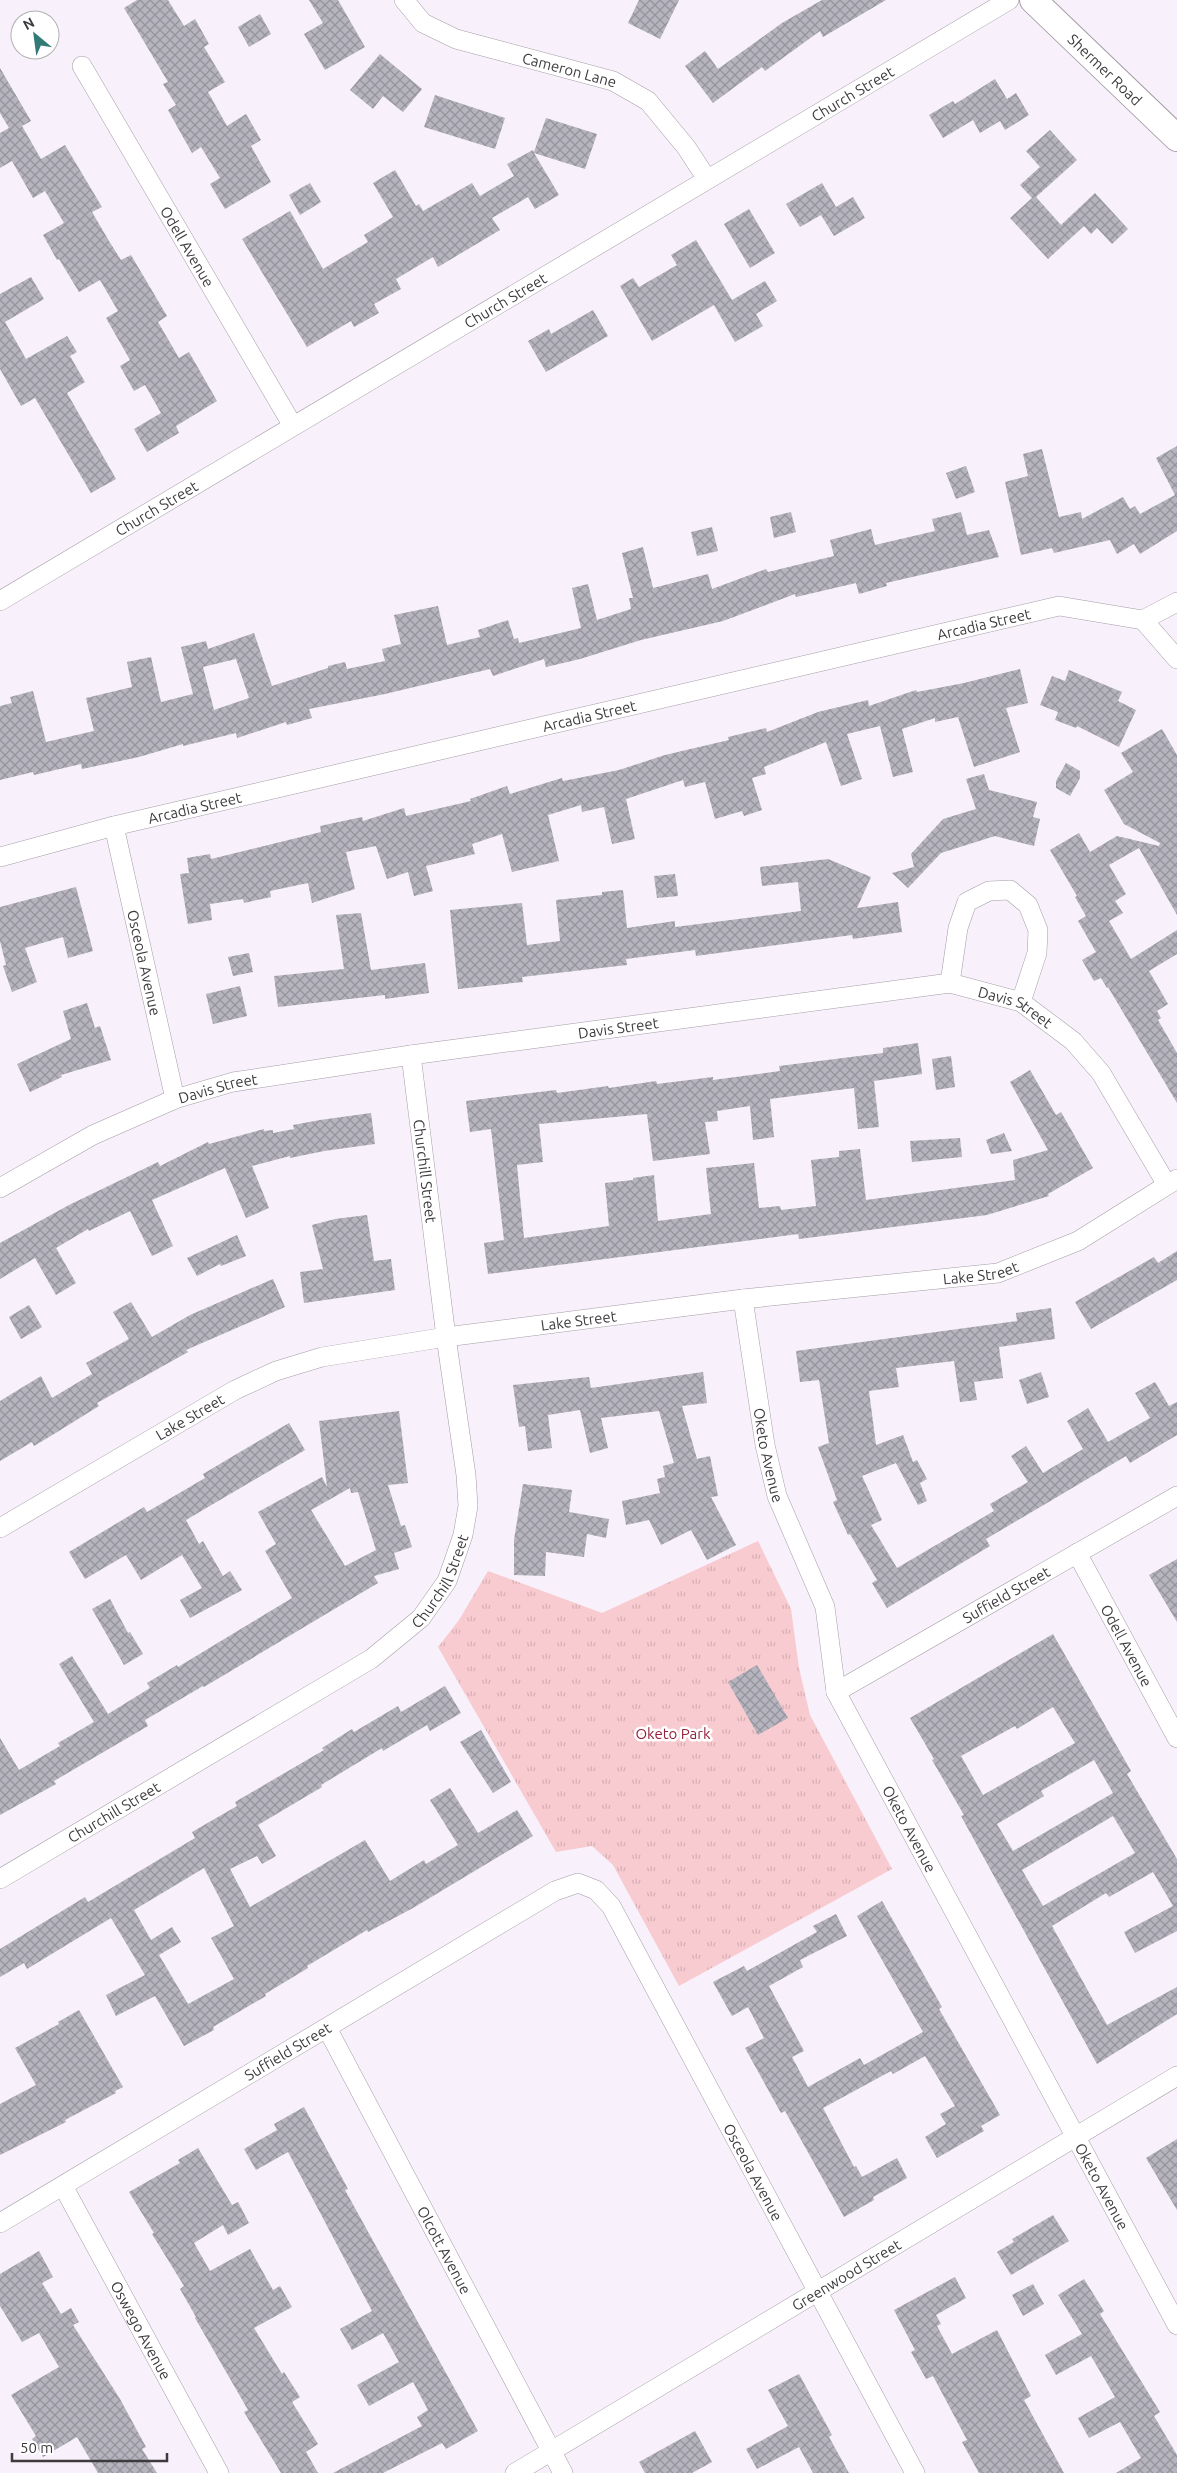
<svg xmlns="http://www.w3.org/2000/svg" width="1177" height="2473" font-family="Ubuntu,sans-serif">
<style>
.grass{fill:url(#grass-tufts)}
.building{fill:url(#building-cross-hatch);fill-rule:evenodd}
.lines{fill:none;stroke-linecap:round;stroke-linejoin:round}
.street-casing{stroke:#a59da7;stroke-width:20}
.secondary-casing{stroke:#a59da7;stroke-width:28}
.street{stroke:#fff;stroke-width:19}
.secondary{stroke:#fff;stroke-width:26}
.labels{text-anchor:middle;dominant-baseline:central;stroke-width:5;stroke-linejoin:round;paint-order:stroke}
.street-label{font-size:15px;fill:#3e3b3f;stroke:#fff}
.park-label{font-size:15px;fill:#942340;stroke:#fff}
</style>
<defs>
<pattern id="grass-tufts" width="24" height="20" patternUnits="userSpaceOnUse" patternTransform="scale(1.25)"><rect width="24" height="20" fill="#f8cbd0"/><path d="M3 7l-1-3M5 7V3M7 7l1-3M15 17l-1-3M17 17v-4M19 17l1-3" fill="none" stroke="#d6afb4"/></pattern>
<pattern id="building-cross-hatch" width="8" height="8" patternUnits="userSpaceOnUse" patternTransform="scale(1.25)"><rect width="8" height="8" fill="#b5b4bf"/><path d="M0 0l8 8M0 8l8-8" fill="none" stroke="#95949d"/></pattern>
</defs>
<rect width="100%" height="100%" fill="#f8f0fa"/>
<path class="grass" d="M758,1541L791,1609L799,1668L810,1715L892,1869L679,1986L613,1865L592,1846L556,1852L438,1647L459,1620L488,1571L602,1613Z"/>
<g class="building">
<path d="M137,0H168L184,26L195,19L209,44L204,47L225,82L208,92L227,126L246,114L261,140L251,146L271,182L225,209L210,184L220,178L201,147L192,153L183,137L168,110L176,105L163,84L168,82L124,8Z"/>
<path d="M309,0H338L365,47L325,70L304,34L323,23Z"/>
<path d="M639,0H679L660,39L628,23Z"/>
<path d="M822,0H886L823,37L820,31L765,71L762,67L713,103L685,66L705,51L718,69L782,23Z"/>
<path d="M260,14L271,34L249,47L238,27Z"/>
<path d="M380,54L422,89L403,112L383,96L373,109L350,90Z"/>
<path d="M0,68L31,121L22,126L41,159L65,145L102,207L92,212L109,241L121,260L131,255L167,316L158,322L179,358L189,352L217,401L176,426L179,433L147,452L134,429L161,413L145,385L134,391L120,366L130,360L106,318L118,311L100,280L79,292L59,259L57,260L43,235L64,223L45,191L33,198L12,161L0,168V133L9,128L0,113Z"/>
<path d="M995,79L1007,99L1016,93L1029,115L1005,130L1000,121L980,133L973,120L943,138L929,115L953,101L955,104Z"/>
<path d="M435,95L505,118L495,149L424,127Z"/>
<path d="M546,118L597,134L585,169L534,153L559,195L535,209L528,197L492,218L500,230L438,267L433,257L396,279L401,289L374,304L379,313L354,327L351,321L307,347L242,239L290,211L323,269L368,242L364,235L393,217L373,183L395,170L416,206L419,204L423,211L472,183L480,196L514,176L507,164L533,150L534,152Z"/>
<path d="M1050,130L1077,160L1036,197L1061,225L1095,193L1128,229L1112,244L1097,228L1091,234L1084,226L1048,259L1010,218L1032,198L1020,185L1040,167L1026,151Z"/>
<path d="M310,183L321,202L300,215L289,195Z"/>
<path d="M822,183L836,207L853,197L865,218L834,236L821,215L800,227L786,204Z"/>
<path d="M749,209L775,253L750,268L724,224Z"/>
<path d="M696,240L732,300L765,281L777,301L756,314L763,326L735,342L714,305L652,341L620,286L633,278L639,287L677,265L671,255Z"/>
<path d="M31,277L44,299L5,322L26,359L67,336L77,352L70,356L85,382L67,393L116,479L91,493L35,398L21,406L0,369V294Z"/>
<path d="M593,310L608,336L546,372L528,341L549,329L551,334Z"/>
<path d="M1177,446V531L1140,554L1134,544L1117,554L1110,540L1054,553L1052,548L1021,555L1005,482L1028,476L1023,454L1042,449L1059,517L1081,512L1082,519L1123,497L1130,509L1135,506L1140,514L1175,495L1156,458Z"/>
<path d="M966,466L975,492L956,499L946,473Z"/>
<path d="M791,512L796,532L774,538L770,517Z"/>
<path d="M961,512L967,535L989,530L999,557L886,583L887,586L859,594L856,583L796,597L795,594L723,621L641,640L580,659L546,667L544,659L493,676L490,669L385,694L309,709L312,718L287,725L286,722L237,738L236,733L183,746V744L139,757L82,769L81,764L34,775L33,772L0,780V706L12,703L10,697L33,691L46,742L94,731L86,698L132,687L127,662L151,657L161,702L193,694L181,647L206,641L208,649L254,633L272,686L328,668V666L345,662L347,669L385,661L382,649L401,644L394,615L438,606L447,645L480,637L478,630L508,620L514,639L518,638L519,643L581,628L572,588L588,584L597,620L631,609L629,598H633L622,553L643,547L653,588L708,574L712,589L766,569L768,572L834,556L830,540L871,529L875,545L935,531L932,519ZM236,659L249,698L214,710L203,667Z"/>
<path d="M712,527L718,551L697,556L691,532Z"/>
<path d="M1020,669L1028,703L1006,708L1020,752L974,767L958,717L935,722V718L902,729L913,772L893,777L880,726L847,734L862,779L841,786L826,742L764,767L766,774L752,778L762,810L744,816L742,811L715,819L705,782L685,787L683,780L626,799L635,839L612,844L604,807L582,812L581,805L548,815L559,861L512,872L502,834L472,844L475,854L426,866L433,891L414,896L408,872L387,879L376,846L346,852L355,889L312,903L308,883L270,891L271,897L244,903L243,899L210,904L212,920L188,924L180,874L189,873L187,858L210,854L211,859L321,832L320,826L362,817L363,821L404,808L406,816L471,801L470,799L507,786L510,794L562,778L563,781L619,770L665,755L729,740L728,737L766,728L767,732L818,712L868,700L869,706L916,690L917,692L964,683Z"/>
<path d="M1069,670L1122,692L1118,701L1136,710L1119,747L1077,726L1076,728L1055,720L1058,712L1040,705L1052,676L1065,681Z"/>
<path d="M1162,729L1177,755V915L1139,848L1109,865L1126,894L1115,901L1123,913L1109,921L1131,959L1177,930V954L1149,971L1168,1004L1157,1011L1161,1018L1158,1020L1177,1053V1103L1108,987L1107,988L1101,978L1094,981L1082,960L1096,952L1078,921L1086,916L1075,897L1077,896L1050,850L1079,833L1090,852L1117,836L1159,846L1160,843L1124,824L1104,790L1133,772L1121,753Z"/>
<path d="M1066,763L1080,771V778L1070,796L1056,788V781Z"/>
<path d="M984,774L989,790L1037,802L1033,817L1040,819L1034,846L995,836L941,853L908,888L892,873L914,867L911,854L943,819L976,809L966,779Z"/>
<path d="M828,859L871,877L857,908L898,902L902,932L853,939L852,935L696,956L695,950L626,959L627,965L522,977L523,982L458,989L450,910L522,903L527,945L560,941L556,900L602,895V892L623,890L627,928L675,921V927L801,911L798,882L762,886L760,867Z"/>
<path d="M675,874L678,896L657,898L654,876Z"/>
<path d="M76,887L93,951L68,958L63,937L25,948L37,982L12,992L3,966L6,965L0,941V907Z"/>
<path d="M361,913L371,970L425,963L429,993L385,999V995L278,1007L274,976L344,969L336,915Z"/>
<path d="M249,953L253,972L233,976L228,957Z"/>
<path d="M240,986L247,1016L213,1024L206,994Z"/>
<path d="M87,1003L95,1028L100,1026L111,1060L61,1075L62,1077L30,1092L17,1064L71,1039L63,1011Z"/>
<path d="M918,1043L922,1074L874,1081L879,1127L858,1129L854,1088L770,1099L774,1137L753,1140L750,1106L717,1111L718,1121L705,1122L710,1154L653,1161L647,1114L539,1124L543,1162L517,1165L524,1238L609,1226L605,1183L633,1180V1178L654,1175L658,1221L711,1214L706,1168L754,1163L759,1208L780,1206L781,1210L816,1206L811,1160L839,1157V1151L860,1149L866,1200L1015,1180L1013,1160L1048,1150L1010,1082L1030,1070L1056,1115L1061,1112L1093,1168L1048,1194L1049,1196L987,1215L799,1239L798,1234L488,1274L484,1243L504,1240L491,1129L470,1132L466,1101L556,1090L557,1093L608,1086L609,1088L656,1081L657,1084L713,1077V1080L780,1071L779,1066L883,1053V1048Z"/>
<path d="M951,1056L955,1087L936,1090L932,1059Z"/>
<path d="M371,1113L375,1144L324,1151L290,1158V1156L252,1166L269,1208L246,1218L225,1168L152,1200L173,1246L152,1256L130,1211L89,1231L88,1229L56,1248L76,1283L56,1295L35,1258L0,1279V1243L69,1205L158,1162L160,1166L208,1142L209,1144L264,1129V1131L273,1130V1133L294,1129L293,1125L320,1120Z"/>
<path d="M1004,1133L1012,1151L991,1154L986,1140Z"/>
<path d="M960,1138L962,1157L912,1162L910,1141Z"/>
<path d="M367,1215L374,1261L391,1259L395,1290L304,1303L300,1272L323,1269L312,1225L335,1219Z"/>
<path d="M237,1235L246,1256L221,1266L220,1264L197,1276L187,1258Z"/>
<path d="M1177,1251V1280L1091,1329L1075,1302L1154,1257L1158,1263Z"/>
<path d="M273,1279L285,1307L186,1350L188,1352L97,1403L99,1406L54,1434L34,1446L32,1442L0,1461V1401L41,1376L52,1398L92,1374L86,1363L129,1339L113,1312L131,1302L152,1337L190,1315Z"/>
<path d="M29,1305L42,1327L21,1339L9,1317Z"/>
<path d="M1051,1308L1055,1339L999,1347L1003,1378L974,1382L977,1400L960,1402L954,1361L896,1368L899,1387L869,1391L876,1445L903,1435L913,1462L917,1460L927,1479L920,1483L927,1501L918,1505L896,1463L862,1476L882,1520L871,1525L897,1568L994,1511L990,1504L1028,1482L1011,1456L1026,1446L1043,1473L1083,1449L1067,1421L1088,1408L1108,1442L1150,1418L1135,1393L1155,1382L1169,1406L1177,1402V1435L1130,1463L1126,1456L1047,1503L986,1539L990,1546L887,1608L872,1583L877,1580L850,1534L848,1535L833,1502L837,1500L818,1447L829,1443L819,1380L800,1382L796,1351L1017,1321L1016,1313Z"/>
<path d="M703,1372L707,1403L682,1406L697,1459L710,1456L718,1496L711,1497L736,1545L707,1560L691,1530L661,1545L649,1520L626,1525L622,1501L660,1493L657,1479L665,1477L663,1466L674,1463L659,1411L601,1418L608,1448L590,1453L580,1410L548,1415L552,1448L528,1451L525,1426L519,1427L513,1385L589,1377L591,1388Z"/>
<path d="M1041,1372L1049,1397L1027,1404L1019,1380Z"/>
<path d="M399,1411L408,1483L388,1485L401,1526L405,1525L412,1547L394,1553L399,1569L374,1576L378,1583L204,1687L203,1686L145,1720L148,1726L54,1781L56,1784L0,1815V1738L19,1770L60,1746L58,1743L94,1722L59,1664L72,1656L108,1714L150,1688L147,1683L177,1665L178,1667L292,1598L265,1551L276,1544L258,1512L322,1477L327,1487L319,1421ZM350,1488L351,1493L358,1492L376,1550L345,1566L311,1510Z"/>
<path d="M289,1423L305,1450L186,1520L199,1544L203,1541L223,1576L230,1571L242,1590L190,1618L180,1600L202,1588L182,1555L141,1580L126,1555L85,1579L69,1552L144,1507L147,1512L205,1478L203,1474Z"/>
<path d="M523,1484L572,1490L569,1512L609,1519L606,1538L587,1534L584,1557L546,1552L545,1576L514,1575V1540Z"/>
<path d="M1177,1559V1622L1149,1575Z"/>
<path d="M110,1599L128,1633L130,1632L143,1654L124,1665L92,1609Z"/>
<path d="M1053,1634L1131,1771L1127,1774L1177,1859V1931L1135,1953L1124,1932L1173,1906L1153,1872L1109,1897L1106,1893L1052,1926L1107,2025L1177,1987V2014L1097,2064L961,1816L964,1815L932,1760L934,1759L910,1718ZM1053,1707L1075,1743L983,1795L961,1756L1015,1726L1017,1729ZM1094,1760L1113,1793L1013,1851L997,1824L1044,1796L1041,1791ZM1113,1816L1135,1853L1043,1906L1022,1870Z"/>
<path d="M757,1665L788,1718L758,1735L728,1682Z"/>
<path d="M445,1686L461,1713L430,1731L427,1725L383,1751L382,1748L321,1785L322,1787L258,1825L276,1856L262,1864L257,1856L230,1869L250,1907L365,1840L390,1881L424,1860L426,1864L458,1845L430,1800L450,1788L478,1833L517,1810L533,1836L413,1908L368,1932L367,1930L307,1966L308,1968L265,1994L266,1996L213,2027L214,2030L184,2046L155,1996L116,2016L106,1995L145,1975L111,1918L27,1969L24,1963L0,1977V1949L85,1897L88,1902L195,1838L192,1832L237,1806L235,1802L324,1750L322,1748L352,1729L354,1732L398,1706L401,1712ZM204,1868L234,1926L211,1938L234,1979L188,2004L159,1955L181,1942L172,1927L151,1940L134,1910Z"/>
<path d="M481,1730L511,1782L493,1793L460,1742Z"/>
<path d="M882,1901L942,2007L939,2009L1000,2115L981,2126L984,2131L937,2158L925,2137L946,2124L940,2114L955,2106L925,2056L893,2074L891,2071L823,2108L854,2167L856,2166L862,2177L897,2158L907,2178L873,2197L874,2200L844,2217L785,2111L781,2113L745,2048L764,2038L748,2007L732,2016L713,1982L744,1966L747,1971L817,1932L813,1926L836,1914L847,1936L800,1960L803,1967L769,1986L804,2051L792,2057L808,2087L860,2058L864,2065L923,2032L857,1916Z"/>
<path d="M79,2010L123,2087L115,2091L116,2093L65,2120L66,2122L0,2155V2104L36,2085L15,2048L59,2024L58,2022Z"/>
<path d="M304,2107L348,2189L345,2190L478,2431L446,2449L442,2443L383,2473H333L422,2426L417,2417L428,2410L413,2382L369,2406L357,2385L399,2362L383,2333L352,2350L340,2329L372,2311L288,2152L256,2170L244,2149L277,2130L274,2124Z"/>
<path d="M1177,2139V2210L1146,2158Z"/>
<path d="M198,2148L232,2205L238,2202L249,2223L228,2235L223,2225L194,2243L210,2271L250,2249L273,2290L280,2286L292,2307L254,2328L282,2374L284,2372L300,2397L292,2402L318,2444L306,2452L318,2473H281L244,2412L248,2410L195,2318L196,2317L180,2289L184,2286L152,2234L154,2233L129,2192L180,2163L178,2160Z"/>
<path d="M1053,2215L1069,2241L1011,2275L997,2252L1014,2242L1012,2239Z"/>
<path d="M39,2251L53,2277L42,2283L61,2314L71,2308L79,2322L73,2325L120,2399L146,2447L142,2449L157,2473H98L77,2437L43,2457L32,2439L36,2436L11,2395L59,2367L39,2333L22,2342L0,2306V2274Z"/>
<path d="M955,2277L966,2298L936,2315L941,2324L937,2326L952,2354L997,2330L1031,2396L1024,2400L1064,2473H979L962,2442L967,2440L933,2376L926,2379L911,2352L915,2350L894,2310Z"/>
<path d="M1084,2279L1104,2311L1100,2314L1160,2412L1154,2416L1177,2455V2473H1116L1141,2458L1120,2422L1089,2438L1078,2418L1115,2397L1091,2356L1056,2375L1045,2355L1082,2334L1058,2295Z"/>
<path d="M1033,2284L1044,2304L1023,2316L1012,2295Z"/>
<path d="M799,2374L832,2435L829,2437L849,2473H813L799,2447L757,2469L746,2449L788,2426L768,2390Z"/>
<path d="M695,2431L712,2462L692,2473H645L639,2462Z"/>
</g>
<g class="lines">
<defs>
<g id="street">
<path id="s1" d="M404,0L423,23L456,39L613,81L648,101L686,147L707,179"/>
<path id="s2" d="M82,66L293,426"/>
<path id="s3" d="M0,601L1009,0"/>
<path d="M1143,620L1177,659"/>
<path id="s4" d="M114,826L175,1099"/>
<path id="s5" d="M0,857L114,826L1059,606L1143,620L1177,602"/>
<path d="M950,983L958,928L967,902L989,891L1010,890L1028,905L1038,930L1037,953L1021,1002"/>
<path id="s6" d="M0,1188L93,1135L175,1099L233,1082L411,1055L950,983L1021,1002L1073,1041L1101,1073L1167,1185"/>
<path id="s7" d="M743,1299L765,1445L777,1496L825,1607L836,1692L1177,2325"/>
<path id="s8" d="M0,1528L235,1390L276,1371L322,1357L446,1337L743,1299L998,1273L1078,1241L1177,1179"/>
<path id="s9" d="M1077,1553L1177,1738"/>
<path id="s10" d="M836,1692L1177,1496"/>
<path id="s11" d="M0,1879L371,1659L421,1618L447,1581L463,1535L468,1506L466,1475L446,1337L411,1055"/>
<path id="s12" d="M327,2028L563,2473"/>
<path id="s13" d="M63,2186L219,2473"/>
<path id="s14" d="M0,2223L555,1891L578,1883L596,1890L611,1906L915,2473"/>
<path id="s15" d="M515,2473L1177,2076"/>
</g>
<g id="secondary">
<path id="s16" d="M1033,0L1177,138"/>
</g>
</defs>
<use href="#street" class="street-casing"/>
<use href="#secondary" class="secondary-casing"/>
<use href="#street" class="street"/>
<use href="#secondary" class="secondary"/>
</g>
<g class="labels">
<g class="street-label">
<text stroke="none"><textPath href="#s16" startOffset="100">Shermer Road</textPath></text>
<text stroke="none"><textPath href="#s1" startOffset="184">Cameron Lane</textPath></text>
<text stroke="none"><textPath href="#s3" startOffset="992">Church Street</textPath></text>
<text stroke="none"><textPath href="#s2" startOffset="209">Odell Avenue</textPath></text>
<text stroke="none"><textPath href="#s3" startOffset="588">Church Street</textPath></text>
<text stroke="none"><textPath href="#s3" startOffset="182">Church Street</textPath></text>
<text stroke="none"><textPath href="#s5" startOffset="1011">Arcadia Street</textPath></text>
<text stroke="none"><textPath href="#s5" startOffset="606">Arcadia Street</textPath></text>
<text stroke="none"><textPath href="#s5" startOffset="201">Arcadia Street</textPath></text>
<text stroke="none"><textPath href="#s4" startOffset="140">Osceola Avenue</textPath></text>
<text stroke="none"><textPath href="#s6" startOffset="1051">Davis Street</textPath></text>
<text stroke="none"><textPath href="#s6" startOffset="646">Davis Street</textPath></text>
<text stroke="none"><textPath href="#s6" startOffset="241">Davis Street</textPath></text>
<text transform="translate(425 1171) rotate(83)">Churchill Street</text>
<text stroke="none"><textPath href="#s8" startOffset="1030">Lake Street</textPath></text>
<text stroke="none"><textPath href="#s8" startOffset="625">Lake Street</textPath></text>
<text stroke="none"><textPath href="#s8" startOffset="220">Lake Street</textPath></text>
<text stroke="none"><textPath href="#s7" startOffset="158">Oketo Avenue</textPath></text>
<text stroke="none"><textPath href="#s11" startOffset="538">Churchill Street</textPath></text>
<text stroke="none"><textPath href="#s10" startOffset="196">Suffield Street</textPath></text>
<text stroke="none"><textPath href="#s9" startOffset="105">Odell Avenue</textPath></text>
<text stroke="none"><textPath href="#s11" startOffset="132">Churchill Street</textPath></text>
<text stroke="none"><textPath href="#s7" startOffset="562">Oketo Avenue</textPath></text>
<text stroke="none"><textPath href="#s14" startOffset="335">Suffield Street</textPath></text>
<text stroke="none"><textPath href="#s14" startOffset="1014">Osceola Avenue</textPath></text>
<text stroke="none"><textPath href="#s7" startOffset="968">Oketo Avenue</textPath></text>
<text stroke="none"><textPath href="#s12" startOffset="251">Olcott Avenue</textPath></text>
<text stroke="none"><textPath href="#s15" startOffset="386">Greenwood Street</textPath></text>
<text stroke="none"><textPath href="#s13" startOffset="164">Oswego Avenue</textPath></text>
</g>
<g class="park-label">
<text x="673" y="1733">Oketo Park</text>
</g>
</g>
<g transform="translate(35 35) rotate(331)"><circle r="24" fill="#ffffff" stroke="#b2b1b2"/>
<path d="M0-4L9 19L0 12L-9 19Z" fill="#327a76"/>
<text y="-8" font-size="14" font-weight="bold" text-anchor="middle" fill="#3e3b3f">N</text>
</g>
<path d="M12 2453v8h155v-8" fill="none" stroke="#3e3b3f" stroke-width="2.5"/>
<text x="20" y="2453" font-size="15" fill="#3e3b3f" stroke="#ffffff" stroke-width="4" paint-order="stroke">50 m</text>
</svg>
